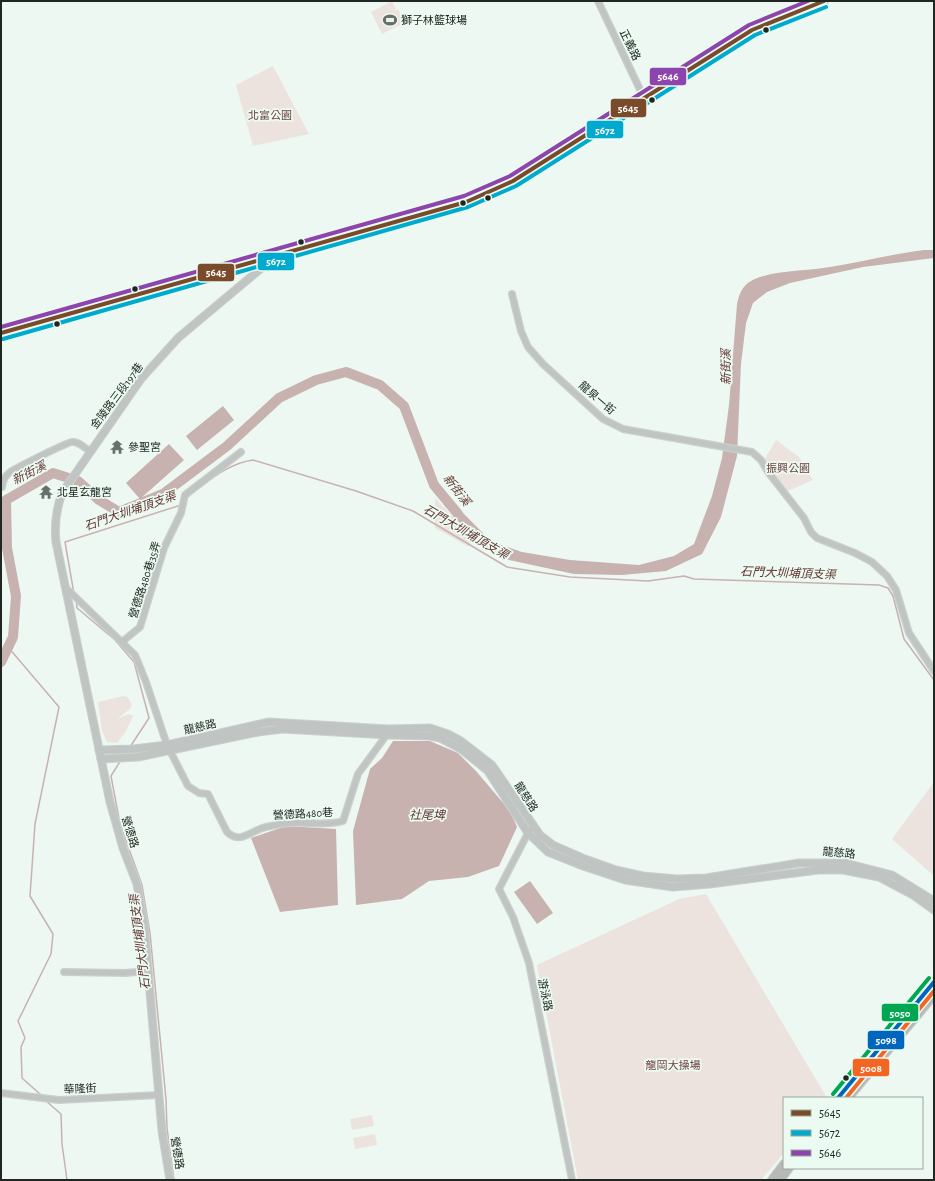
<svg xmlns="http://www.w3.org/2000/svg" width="935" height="1181" font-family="'Alegreya Sans','Noto Sans TC',sans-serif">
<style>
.green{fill:#ece3df}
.water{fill:#c7b2b0}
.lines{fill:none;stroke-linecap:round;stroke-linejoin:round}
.stream{stroke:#c7b2b0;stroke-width:1.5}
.river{stroke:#c7b2b0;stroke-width:10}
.minor-casing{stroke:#cad1cd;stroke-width:8}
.tertiary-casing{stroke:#cad1cd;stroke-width:9}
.secondary-casing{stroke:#cad1cd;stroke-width:10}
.minor{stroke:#c0c4c2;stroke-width:5.5}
.tertiary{stroke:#c0c4c2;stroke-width:7}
.secondary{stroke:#b6b9b7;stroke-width:8}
.bus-1-casing{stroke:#ebfbf1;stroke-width:7}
.bus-2-casing{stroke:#ebfbf1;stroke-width:7}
.bus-3-casing{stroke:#ebfbf1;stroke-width:7}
.bus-4-casing{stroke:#ebfbf1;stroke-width:7}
.bus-5-casing{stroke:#ebfbf1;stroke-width:7}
.bus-6-casing{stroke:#ebfbf1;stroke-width:7}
.bus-1{stroke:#7a4b2a;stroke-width:4}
.bus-2{stroke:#00a9ce;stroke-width:4}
.bus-3{stroke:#8e44ad;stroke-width:4}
.bus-4{stroke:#0065bd;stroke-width:4}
.bus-5{stroke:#f26522;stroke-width:4}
.bus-6{stroke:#00a651;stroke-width:4}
.bus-dot{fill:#202622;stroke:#ebfbf1;stroke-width:1.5}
.labels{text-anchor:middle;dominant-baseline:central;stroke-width:3.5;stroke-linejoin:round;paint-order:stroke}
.poi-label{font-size:11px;fill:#202622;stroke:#ebfbf1;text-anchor:start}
.street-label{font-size:11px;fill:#202622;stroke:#ebfbf1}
.park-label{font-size:11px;fill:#724040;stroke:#ebfbf1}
.water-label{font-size:12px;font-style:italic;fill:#653434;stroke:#ebfbf1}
.line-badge{stroke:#ebfbf1;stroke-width:1.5}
.badge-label{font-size:11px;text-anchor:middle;font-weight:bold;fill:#fff}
</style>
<rect width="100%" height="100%" fill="#eef8f2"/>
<g class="green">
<path d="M392,1L396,10L398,9L404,23L382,34L371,12Z"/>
<path d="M273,66L309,134L253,146L236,85Z"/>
<path d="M776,440L799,457L813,480L788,491H784L764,460Z"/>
<path d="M435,498L473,538L469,547L435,528Z"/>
<path d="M123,696L128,697L132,705L130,709L117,719L129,714L133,716L126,731L117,743L107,742L102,731L98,702Z"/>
<path d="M934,782V876L892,839Z"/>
<path d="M706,894L827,1098H784V1153L761,1180H578L537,965L679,899Z"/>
<path d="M372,1115L374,1126L352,1130L350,1119Z"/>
<path d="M375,1134L377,1145L355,1149L353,1138Z"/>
</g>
<g class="water">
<path d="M924,250H934V258L863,267L790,283L767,292L753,303L746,323L741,364L737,456L721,517L702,554L666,571L622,575L574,574L509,560L480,546L444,505L452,502L492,542L522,552L570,560L639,565L674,556L694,544L712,496L722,458L729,405L737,304C739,295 742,286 751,281C774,269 804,272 830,267C861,262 892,254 924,250Z"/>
<path d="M223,406L234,420L197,450L186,436Z"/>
<path d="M169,444L184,460L140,499L126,483Z"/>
<path d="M393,741H430L458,753L476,771L510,811L517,827L499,866L468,877L429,881L402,899L356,905L353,831L370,769L382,758Z"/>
<path d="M286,826L336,829L338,905L280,912L251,838Z"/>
<path d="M530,881L553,913L537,924L514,892Z"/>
</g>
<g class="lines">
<g class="stream">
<path d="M200,487C216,475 232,463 253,460L356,491L413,511L507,567L570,577L648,581L684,576L694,579L848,584L879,585L888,588L893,596L904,639L934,680"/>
<path d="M186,499L193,492"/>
<path d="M74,594L65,542L181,505"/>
<path d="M76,599L77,608L115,640L134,662L149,718L130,747"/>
<path d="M8,647L59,707L35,824L30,896L53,934L51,954L18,1021L25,1038L21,1047L22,1078L41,1095"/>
<path d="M121,760L111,776L120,824L142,885L150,933L166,1099L167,1128L174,1180"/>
<path d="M46,1101L61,1114L62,1144L67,1180"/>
</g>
<path class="river" d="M1,662L13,637L16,596L7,548L6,500L53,473L78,481L99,500L119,512L163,494L227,446L279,398L316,380L346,372L380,385L404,406L434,485L458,514"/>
<defs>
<g id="minor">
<path d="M598,1L644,98"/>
<path d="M512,294L521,331L528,347L543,364L603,419L623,429L752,452L761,460L768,472L804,518L811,532L817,538L855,553L872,562L887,576L896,590L909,633L934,671"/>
<path d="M2,487C3,481 4,477 9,473C13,469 68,442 72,442C78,441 85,448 91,452"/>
<path d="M65,587L135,655L146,682L167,745L188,786L199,793L208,794L227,832C241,845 251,830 266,827C275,825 284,823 293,823C310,822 327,826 343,821L358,774L388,733"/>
<path d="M122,642L140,627L164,548L181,513L185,495L241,452"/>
<path d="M533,827L528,833L499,889L513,917L529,963L572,1180"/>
<path d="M64,972L125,973L148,971"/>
<path d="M1,1093L59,1100L159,1095"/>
</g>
<g id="tertiary">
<path d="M99,750L133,749L167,745L269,722L388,729L430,728L448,734L461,741L492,765L540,835L553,845L585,859L616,870L643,876L677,879L706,878L799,863H845L892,875L934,901"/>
<path d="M101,759L138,757L258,732L283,729L388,735L430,736L440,738L461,749L488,771L528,833L548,852L583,866L625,880L673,887L710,884L818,870H843L879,877L913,895L934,910"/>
<path d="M170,1180L162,1131L144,923L137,884L123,848L110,802L56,542C54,524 56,510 62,493L141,379L178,338L277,255"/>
</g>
<g id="secondary">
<path d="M1,333L466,202L513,181L752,30L824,1"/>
<path d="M838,1098L934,982"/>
<path d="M848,1098L934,995"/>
<path d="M772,1180L784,1164"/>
<path d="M780,1180L789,1168"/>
</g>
</defs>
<use href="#minor" class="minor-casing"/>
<use href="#tertiary" class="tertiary-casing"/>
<use href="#secondary" class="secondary-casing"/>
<use href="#minor" class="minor"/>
<use href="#tertiary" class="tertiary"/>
<use href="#secondary" class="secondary"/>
<defs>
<path id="bus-1" d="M1,333L466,202L513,181L752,30L824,1"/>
<path id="bus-2" d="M3,339L468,207L516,186L755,35L826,7"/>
<path id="bus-3" d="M1,327L464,196L510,176L749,25L808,1"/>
<path id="bus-4" d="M838,1098L934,982"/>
<path id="bus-5" d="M846,1098L934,991"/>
<path id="bus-6" d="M833,1094L929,978"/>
</defs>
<use href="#bus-1" class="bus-1-casing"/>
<use href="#bus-2" class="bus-2-casing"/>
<use href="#bus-3" class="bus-3-casing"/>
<use href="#bus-4" class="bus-4-casing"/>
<use href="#bus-5" class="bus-5-casing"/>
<use href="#bus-6" class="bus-6-casing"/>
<use href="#bus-1" class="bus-1"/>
<use href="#bus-2" class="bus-2"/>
<use href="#bus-3" class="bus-3"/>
<use href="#bus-4" class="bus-4"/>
<use href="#bus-5" class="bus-5"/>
<use href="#bus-6" class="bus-6"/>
</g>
<defs>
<symbol id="stadium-bare" viewBox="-9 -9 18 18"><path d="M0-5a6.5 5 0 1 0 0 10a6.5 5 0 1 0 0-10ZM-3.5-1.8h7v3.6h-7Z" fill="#68706b" stroke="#ebfbf1" stroke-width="2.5" paint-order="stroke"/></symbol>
<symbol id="temple-bare" viewBox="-9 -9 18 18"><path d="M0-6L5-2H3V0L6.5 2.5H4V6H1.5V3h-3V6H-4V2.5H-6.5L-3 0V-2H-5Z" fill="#68706b" stroke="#ebfbf1" stroke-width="2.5" paint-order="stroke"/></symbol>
</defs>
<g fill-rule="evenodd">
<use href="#stadium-bare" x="380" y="10" width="20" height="20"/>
<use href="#temple-bare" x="107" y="437" width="20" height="20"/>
<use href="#temple-bare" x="36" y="482" width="20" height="20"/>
</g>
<g class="bus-dot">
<circle cx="766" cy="30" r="3.5"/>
<circle cx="652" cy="100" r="3.5"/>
<circle cx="488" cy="198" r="3.5"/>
<circle cx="463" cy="203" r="3.5"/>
<circle cx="301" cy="242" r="3.5"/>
<circle cx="135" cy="289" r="3.5"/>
<circle cx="57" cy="324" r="3.5"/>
<circle cx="846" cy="1078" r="3.5"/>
</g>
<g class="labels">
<g class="poi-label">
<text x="401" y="20">獅子林籃球場</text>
<text x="128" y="447">參聖宮</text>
<text x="57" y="492">北星玄龍宮</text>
</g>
<g class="street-label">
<text transform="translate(630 45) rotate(64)">正義路</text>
<text transform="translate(117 396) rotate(-53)">金陵路三段197巷</text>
<text transform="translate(597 398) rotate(41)">龍泉一街</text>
<text transform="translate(145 580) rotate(-72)">營德路480巷35弄</text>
<text transform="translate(200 727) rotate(-13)">龍慈路</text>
<text transform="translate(526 797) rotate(57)">龍慈路</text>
<text transform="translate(303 814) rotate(-3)">營德路480巷</text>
<text transform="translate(130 832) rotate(73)">營德路</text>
<text transform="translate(839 853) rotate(5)">龍慈路</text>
<text transform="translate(545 995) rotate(78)">游泳路</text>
<text transform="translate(80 1089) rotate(-3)">華隆街</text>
<text transform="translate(177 1153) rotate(81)">營德路</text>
</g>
<g class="park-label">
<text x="270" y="115">北富公園</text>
<text x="788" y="468">振興公園</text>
<text x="673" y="1065">龍岡大操場</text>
</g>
<g class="water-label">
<text transform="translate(726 367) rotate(-90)">新街溪</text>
<text transform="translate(29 473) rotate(-27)">新街溪</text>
<text transform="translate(457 490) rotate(52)">新街溪</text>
<text transform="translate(130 511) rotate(-19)">石門大圳埔頂支渠</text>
<text transform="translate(466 532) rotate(30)">石門大圳埔頂支渠</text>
<text transform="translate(788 573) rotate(2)">石門大圳埔頂支渠</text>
<text x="427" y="815">社尾埤</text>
<text transform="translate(140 942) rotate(-97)">石門大圳埔頂支渠</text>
</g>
</g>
<g class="line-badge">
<rect x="649" y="67" width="38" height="19" rx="4" fill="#8e44ad"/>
<rect x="610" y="98" width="37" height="20" rx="4" fill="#7a4b2a"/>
<rect x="586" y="120" width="38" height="19" rx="4" fill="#00a9ce"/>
<rect x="257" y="252" width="38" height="19" rx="4" fill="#00a9ce"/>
<rect x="197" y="263" width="38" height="19" rx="4" fill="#7a4b2a"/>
<rect x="881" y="1003" width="38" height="19" rx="4" fill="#00a651"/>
<rect x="867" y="1030" width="38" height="20" rx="4" fill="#0065bd"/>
<rect x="852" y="1058" width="38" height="19" rx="4" fill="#f26522"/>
</g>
<g class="badge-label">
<text x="668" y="80">5646</text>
<text x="628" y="112">5645</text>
<text x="605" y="134">5672</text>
<text x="276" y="265">5672</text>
<text x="216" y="276">5645</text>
<text x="900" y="1017">5050</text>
<text x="886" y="1044">5098</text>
<text x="871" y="1072">5008</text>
</g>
<rect width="935" height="1181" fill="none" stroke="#202622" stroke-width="4"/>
<rect x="783" y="1097" width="140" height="72" fill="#ebfbf1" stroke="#9aa69e"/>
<rect x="791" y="1110" width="20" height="6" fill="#7a4b2a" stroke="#9aa69e"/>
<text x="819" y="1117" font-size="12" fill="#202622">5645</text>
<rect x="791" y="1130" width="20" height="6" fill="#00a9ce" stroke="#9aa69e"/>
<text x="819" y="1137" font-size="12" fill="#202622">5672</text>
<rect x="791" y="1150" width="20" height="6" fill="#8e44ad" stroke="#9aa69e"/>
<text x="819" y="1157" font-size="12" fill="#202622">5646</text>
</svg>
